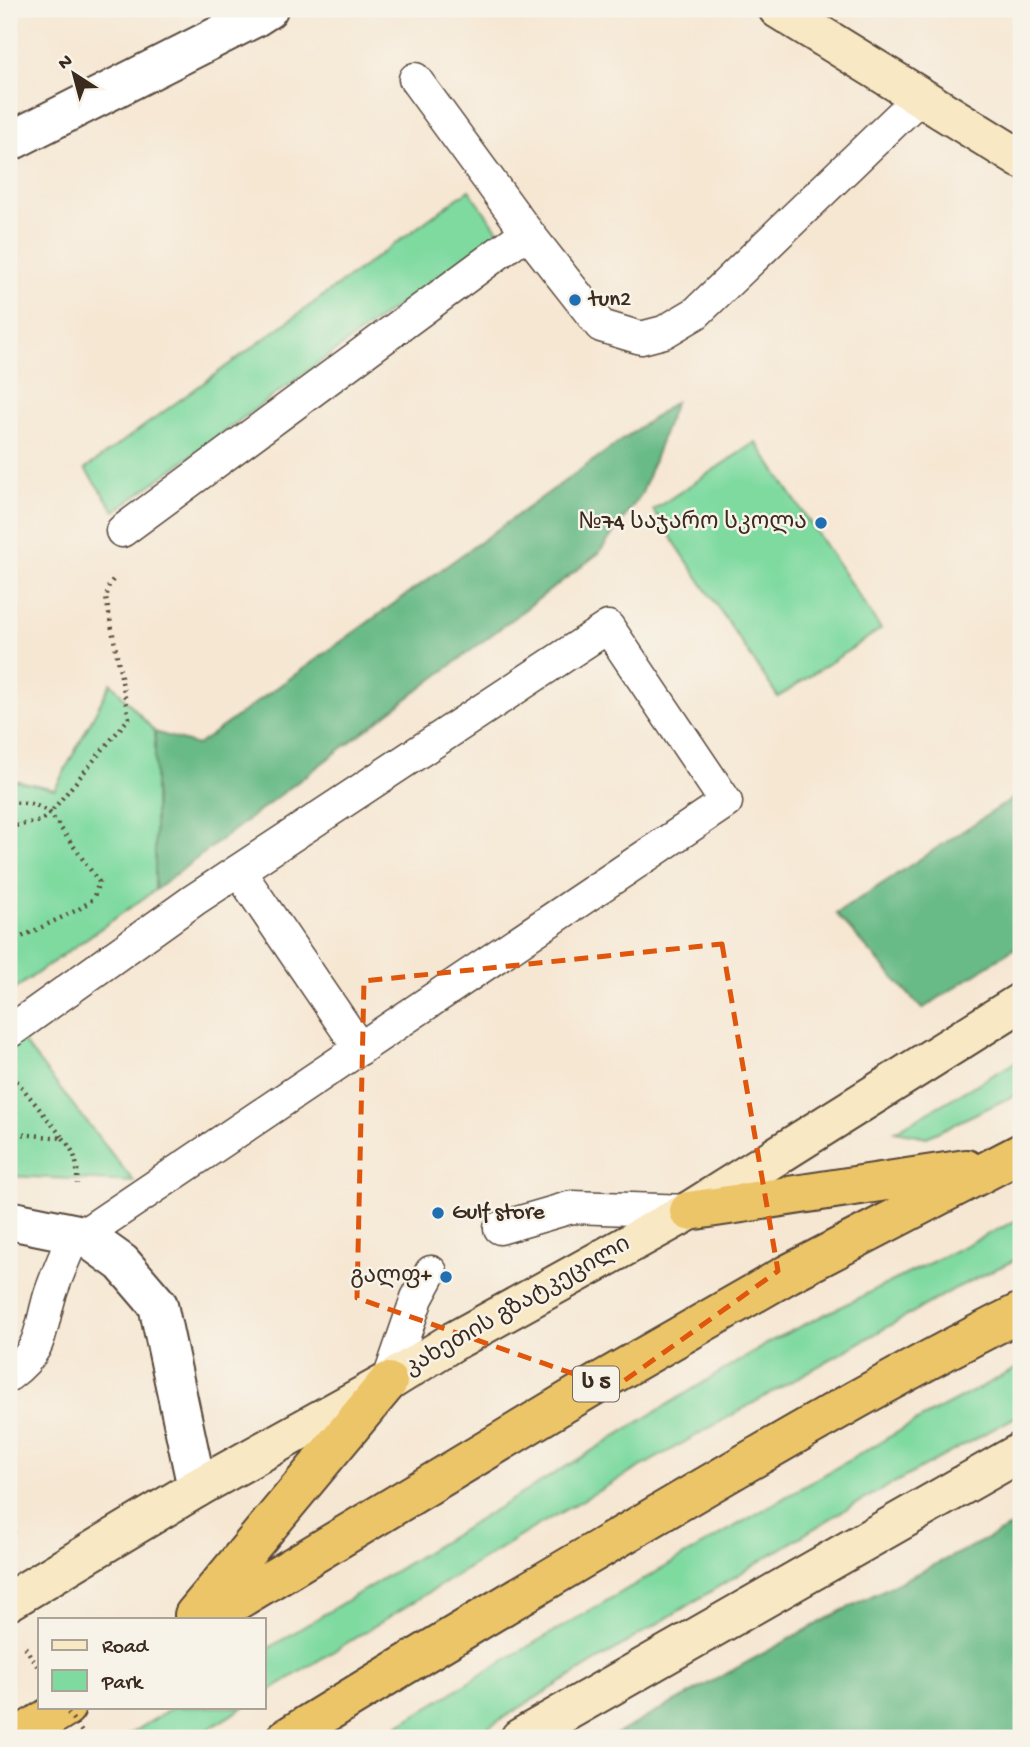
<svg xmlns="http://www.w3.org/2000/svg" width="1030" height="1747" font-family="'Gochi Hand','Noto Sans Georgian',sans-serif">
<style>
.green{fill:#7fdaa0;stroke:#5d825f;stroke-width:2}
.forest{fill:#67ba86;stroke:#517252;stroke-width:2}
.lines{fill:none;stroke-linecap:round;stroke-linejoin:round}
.lane-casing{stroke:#574639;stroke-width:35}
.street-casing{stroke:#574639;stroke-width:42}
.secondary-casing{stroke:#574639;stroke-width:42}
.highway-casing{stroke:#574639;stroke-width:42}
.path{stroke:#574639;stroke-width:4.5;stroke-dasharray:2 5;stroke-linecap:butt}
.lane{stroke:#fff;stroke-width:32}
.street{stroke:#fff;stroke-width:38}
.secondary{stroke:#f8e8c3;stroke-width:38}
.highway{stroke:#edc569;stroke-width:38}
.path-bridge{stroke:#574639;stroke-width:4.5;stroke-dasharray:2 5;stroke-linecap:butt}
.marked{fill:none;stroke:#df570d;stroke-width:5;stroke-dasharray:14 9;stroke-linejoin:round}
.poi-dot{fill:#1f6fb2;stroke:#f7f3e8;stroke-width:2.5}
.labels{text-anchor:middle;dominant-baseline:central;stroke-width:5;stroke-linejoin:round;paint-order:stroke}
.shield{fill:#f7f3e8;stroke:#73665b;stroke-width:2}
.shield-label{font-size:21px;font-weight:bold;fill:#3b2a1e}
.poi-label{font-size:23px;fill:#3b2a1e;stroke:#f7f3e8;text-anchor:start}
.street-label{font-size:23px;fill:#3b2a1e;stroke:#f7f3e8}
</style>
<rect width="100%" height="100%" fill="#f7f3e8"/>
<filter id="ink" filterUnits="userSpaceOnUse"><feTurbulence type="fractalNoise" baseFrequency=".0143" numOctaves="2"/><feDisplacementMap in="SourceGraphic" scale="14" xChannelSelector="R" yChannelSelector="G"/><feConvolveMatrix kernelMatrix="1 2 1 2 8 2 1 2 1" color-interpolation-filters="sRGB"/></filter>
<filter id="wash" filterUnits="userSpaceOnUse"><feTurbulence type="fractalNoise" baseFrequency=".00686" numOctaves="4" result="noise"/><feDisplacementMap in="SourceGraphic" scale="28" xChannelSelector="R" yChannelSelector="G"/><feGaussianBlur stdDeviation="1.57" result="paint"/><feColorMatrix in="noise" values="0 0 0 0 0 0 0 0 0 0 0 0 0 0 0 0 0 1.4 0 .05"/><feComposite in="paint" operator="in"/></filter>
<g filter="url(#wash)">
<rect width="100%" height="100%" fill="#f6e7d3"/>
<g class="green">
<path d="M469,190L499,232L115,511L85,469Z"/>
<path d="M756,442L881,629L778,697L653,510Z"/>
<path d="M111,683L155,732V890L9,993V779L55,789Z"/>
<path d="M9,1024L134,1182L9,1176Z"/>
<path d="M1021,1059V1092L927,1137L895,1131Z"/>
<path d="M1021,1218V1257L956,1288L535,1527L264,1694V1651L775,1339Z"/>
<path d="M1021,1366V1414L846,1509L470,1738H378L515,1654L915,1422Z"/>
<path d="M174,1707H244L194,1738H124Z"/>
</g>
<g class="forest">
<path d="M675,402L642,493L599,553L155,890V732L197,745Z"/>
<path d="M1021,793V944L922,1009L836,914Z"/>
<path d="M1021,1522V1738H609L839,1612Z"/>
</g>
</g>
<g filter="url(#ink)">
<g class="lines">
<defs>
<g id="lane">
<path d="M415,79L527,232"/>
<path d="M122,531L527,232L601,326L641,338L664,332L696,313L919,98"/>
<path d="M239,871L360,1049"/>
<path d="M9,1032L194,900L608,627L726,802L83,1235"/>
<path d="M500,1228L572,1207L689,1211"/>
<path d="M9,1375C43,1350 39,1332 50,1295C57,1274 66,1254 75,1233"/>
<path d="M388,1382L417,1298L431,1272"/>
</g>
<g id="street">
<path d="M9,142L254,18L268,9"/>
<path d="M9,1220L83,1235L122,1263L158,1305L197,1488"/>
</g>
<g id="secondary">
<path d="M778,9L1021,159"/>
<path d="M9,1601L197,1488L388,1382L454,1341L689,1211L1021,1002"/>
<path d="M520,1738L1021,1452"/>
</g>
<g id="highway">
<path d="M689,1211L966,1169"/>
<path d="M194,1615L388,1382"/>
<path d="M206,1619L603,1380L788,1274L1021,1153"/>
<path d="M16,1738L66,1707"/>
<path d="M286,1738C404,1664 525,1593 645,1522C769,1449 893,1376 1021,1312"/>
</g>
</defs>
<use href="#lane" class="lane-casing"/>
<use href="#street" class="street-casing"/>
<use href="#secondary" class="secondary-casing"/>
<use href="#highway" class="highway-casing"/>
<g class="path">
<path d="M9,803C26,802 35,803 50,813L99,882L93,899L79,909L9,943"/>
<path d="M9,827L41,821L50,813L129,718L106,598L109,585L115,577"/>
<path d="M9,1133L63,1138L12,1075"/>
<path d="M63,1138C76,1153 78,1164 77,1184"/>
<path d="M9,1516L13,1522L9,1524"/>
<path d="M9,1527L17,1538"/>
<path d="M25,1647L37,1666"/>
</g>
<use href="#lane" class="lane"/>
<use href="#street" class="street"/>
<use href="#secondary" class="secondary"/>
<use href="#highway" class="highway"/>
<path class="path-bridge" d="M64,1707L86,1738"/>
</g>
</g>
<path class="marked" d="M722,944L778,1271L614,1388L357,1298L364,981Z"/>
<g class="poi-dot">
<circle cx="575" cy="300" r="7"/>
<circle cx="821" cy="523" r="7"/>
<circle cx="438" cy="1213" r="7"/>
<circle cx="446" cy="1277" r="7"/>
</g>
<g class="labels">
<rect class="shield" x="573" y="1366.5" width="46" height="35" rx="5"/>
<g class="shield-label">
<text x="596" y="1384">ს 5</text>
</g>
<g class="poi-label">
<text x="589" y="300">tun2</text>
<text x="807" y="523" text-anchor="end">№74 საჯარო სკოლა</text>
<text x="452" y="1213">Gulf store</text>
<text x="432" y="1277" text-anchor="end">გალფ+</text>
</g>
<g class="street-label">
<text transform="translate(518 1307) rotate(-30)">კახეთის გზატკეცილი</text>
</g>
</g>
<rect width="1030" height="1747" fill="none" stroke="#f7f3e8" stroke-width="35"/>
<rect x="38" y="1618" width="228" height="91" fill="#f7f3e8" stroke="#aca397" stroke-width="2"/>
<rect x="52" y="1640" width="35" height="10" fill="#f8e8c3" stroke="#aca397" stroke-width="2"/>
<text x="102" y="1652" font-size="21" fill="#3b2a1e">Road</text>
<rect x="52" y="1670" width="35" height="21" fill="#7fdaa0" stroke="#aca397" stroke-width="2"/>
<text x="102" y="1688" font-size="21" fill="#3b2a1e">Park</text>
<g transform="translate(74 74) rotate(324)" stroke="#f7f3e8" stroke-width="5" paint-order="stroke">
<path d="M0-5L12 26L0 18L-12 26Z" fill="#3b2a1e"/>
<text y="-10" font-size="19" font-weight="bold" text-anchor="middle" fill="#3b2a1e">N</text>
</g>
</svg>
